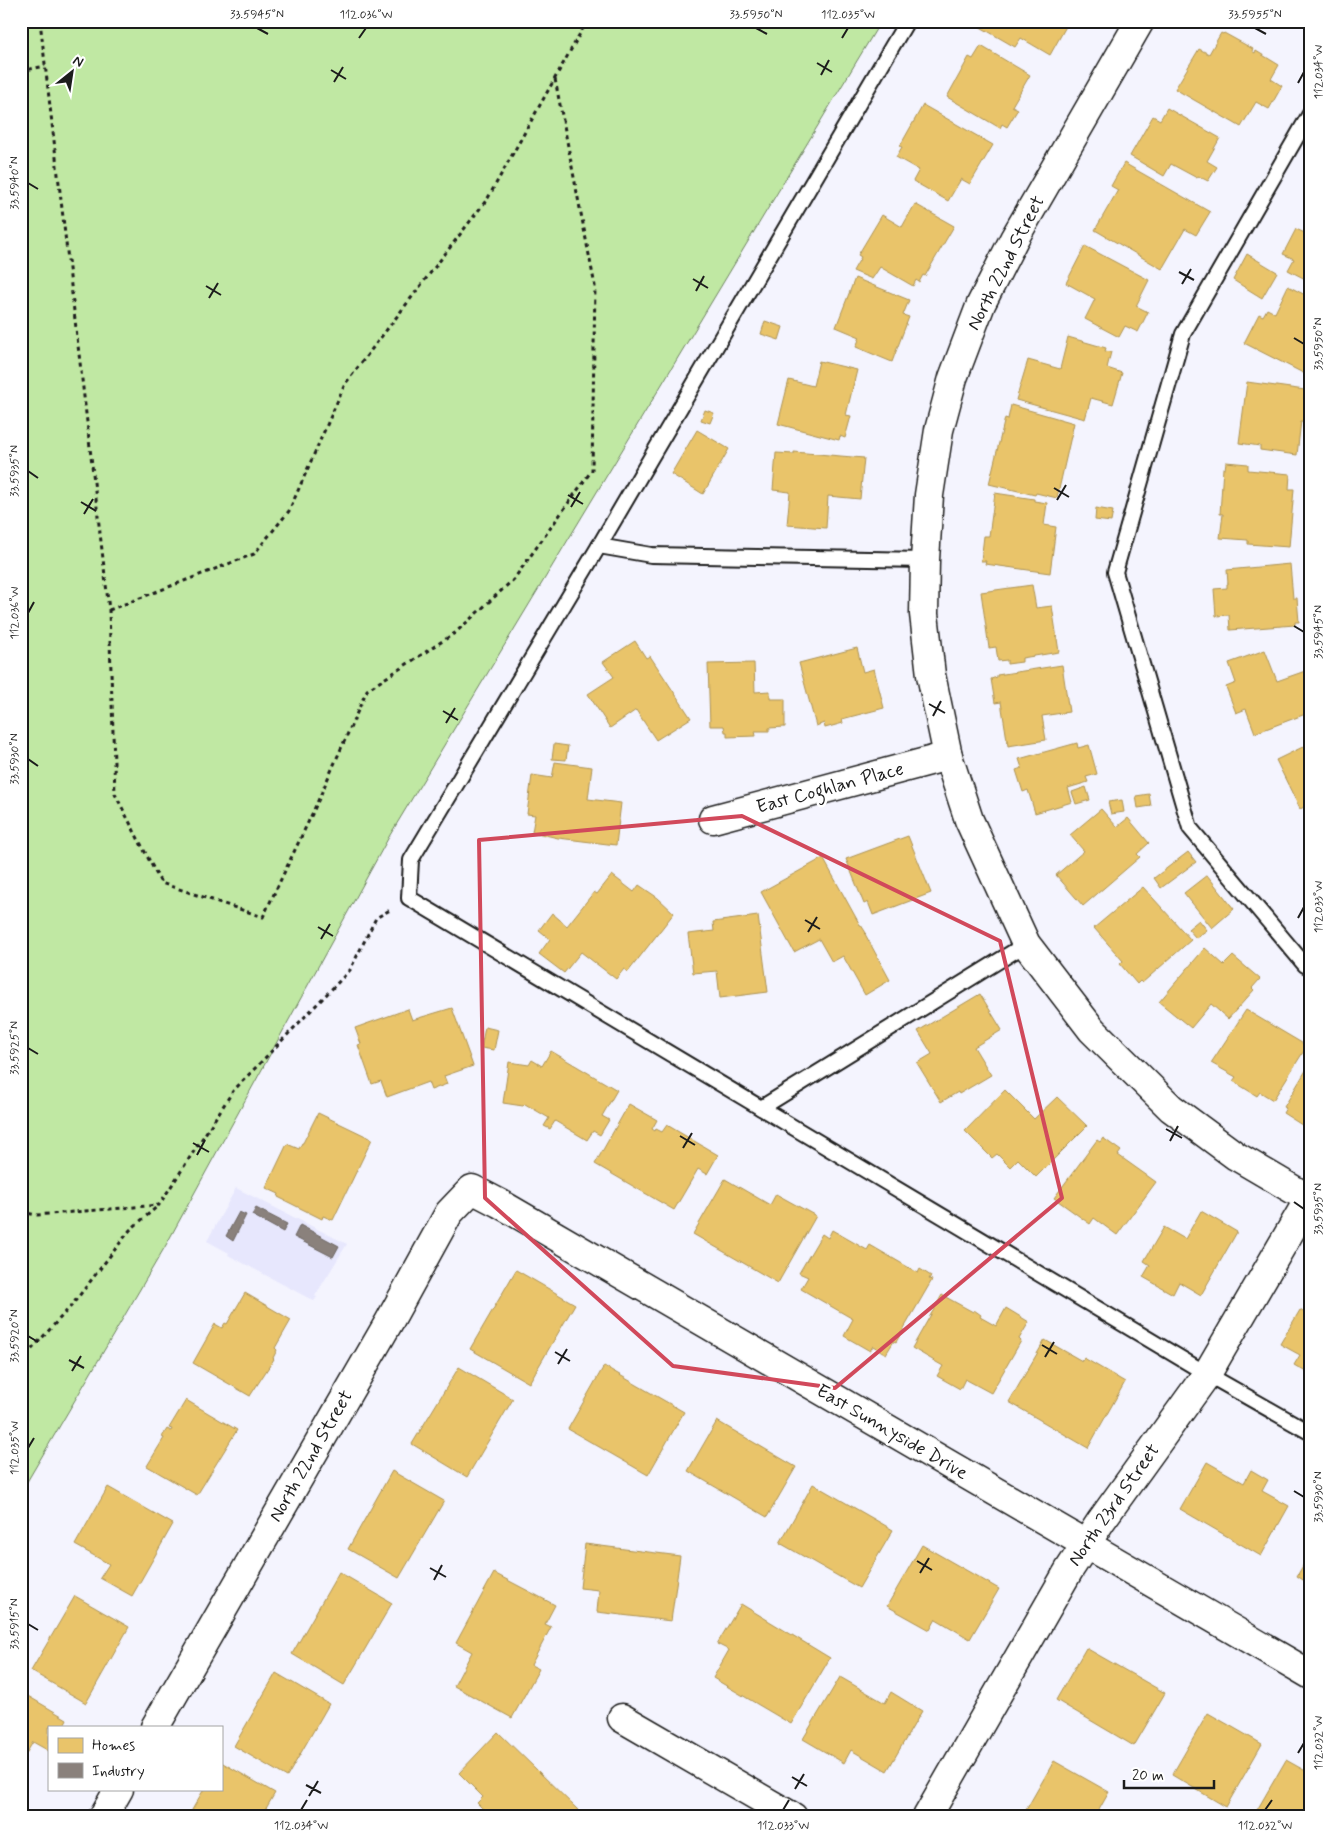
<svg xmlns="http://www.w3.org/2000/svg" width="1332" height="1838" font-family="Mynerve,sans-serif">
<style>
.built{fill:#e7e7fd}
.green{fill:#c0e8a3;stroke:#6e8260}
.homes{fill:#e9c46a;stroke:#ac9253}
.industry{fill:#8a817c;stroke:#69635f}
.lines{fill:none;stroke-linecap:round;stroke-linejoin:round}
.service-casing{stroke:#1c1c1c;stroke-width:18}
.minor-casing{stroke:#1c1c1c;stroke-width:31}
.path{stroke:#1c1c1c;stroke-width:3;stroke-dasharray:4 4;stroke-linecap:butt}
.service{stroke:#fff;stroke-width:14}
.minor{stroke:#fff;stroke-width:28}
.marked{fill:none;stroke:#d1495b;stroke-width:4;stroke-linejoin:round}
.ticks{fill:none;stroke:#1c1c1c;stroke-width:2}
.labels{text-anchor:middle;dominant-baseline:central;stroke-width:5;stroke-linejoin:round;paint-order:stroke}
.street-label{font-size:19px;fill:#1c1c1c;stroke:#fff}
.neatline{fill:none;stroke:#1c1c1c;stroke-width:2}
.ticks-label{font-size:12px;text-anchor:middle;fill:#1c1c1c}
</style>
<rect width="100%" height="100%" fill="#f4f4fe"/>
<filter id="ink" filterUnits="userSpaceOnUse"><feTurbulence type="fractalNoise" baseFrequency=".02" numOctaves="2"/><feDisplacementMap in="SourceGraphic" scale="10" xChannelSelector="R" yChannelSelector="G"/><feConvolveMatrix kernelMatrix="1 2 1 2 8 2 1 2 1" color-interpolation-filters="sRGB"/></filter>
<g filter="url(#ink)">
<path class="built" d="M236,1188L347,1244L315,1296L317,1297L314,1301L228,1255L229,1253L207,1241Z"/>
<path class="green" d="M21,21H881L390,835L166,1245L21,1492Z"/>
<g class="homes">
<path d="M970,21H1069L1050,55L1021,38L1015,47Z"/>
<path d="M1221,33L1223,34L1224,33L1253,49L1252,51L1255,53L1256,51L1279,65L1271,79L1282,86L1269,109L1256,102L1241,127L1175,89L1199,49L1209,54Z"/>
<path d="M981,46L1030,75L1012,106L1018,109L1007,127L1002,124L1000,128L947,97L969,57L973,59Z"/>
<path d="M923,105L993,145L970,184L961,179L948,201L913,181L919,170L896,157L902,147L900,146Z"/>
<path d="M1167,108L1220,138L1207,161L1217,167L1208,181L1198,176L1197,178L1171,164L1164,176L1130,156L1153,116L1160,120Z"/>
<path d="M1124,163L1210,212L1196,235L1185,229L1162,269L1095,230L1118,190L1111,186Z"/>
<path d="M915,204L954,226L925,276L923,275L919,282L916,280L913,286L880,267L872,279L853,271L861,257L858,255L882,215L902,227Z"/>
<path d="M1311,228V282L1288,270L1294,259L1283,254L1296,229L1307,234Z"/>
<path d="M1085,246L1149,280L1136,306L1148,312L1138,332L1125,326L1119,337L1085,319L1095,299L1066,283Z"/>
<path d="M1247,254L1277,272L1262,298L1233,280Z"/>
<path d="M855,278L909,300L903,315L909,317L892,362L856,347L860,337L836,327Z"/>
<path d="M1288,286L1311,298V377L1244,343L1259,314L1263,316L1267,309L1275,313Z"/>
<path d="M765,321L783,327L779,340L761,334Z"/>
<path d="M1068,337L1106,348L1105,351L1111,352L1107,368L1122,373L1113,404L1091,398L1085,419L1016,400L1028,360L1060,369Z"/>
<path d="M819,361L857,370L846,415L851,416L845,438L840,436L839,440L778,424L789,380L813,386Z"/>
<path d="M1247,382L1305,390L1304,399L1311,400L1308,422L1301,421L1297,455L1260,450V446L1239,443Z"/>
<path d="M1011,405L1074,423L1057,498L1036,493L1035,495L989,484L1005,418L1008,419Z"/>
<path d="M705,410L714,413L710,423L701,420Z"/>
<path d="M697,430L729,449L703,494L671,474Z"/>
<path d="M794,452L864,458L860,499L828,496L826,528L787,525L790,492L773,490L776,453L794,454Z"/>
<path d="M1226,462L1248,464V470L1290,474L1289,489H1294L1289,547L1248,544V540L1220,538L1223,514H1220L1223,468L1225,469Z"/>
<path d="M995,493L1034,499V501L1047,503L1044,525L1056,527L1050,573L985,564L986,561H981L984,536H989Z"/>
<path d="M1096,508L1113,511L1111,522L1095,520Z"/>
<path d="M1290,564L1293,598H1297L1299,622H1295V625L1230,630L1229,615L1216,616L1214,589L1227,588V584H1228L1227,570Z"/>
<path d="M1032,585L1036,608L1052,606L1059,652L1022,658V662L1007,664V660L998,661L996,647L989,648L981,592Z"/>
<path d="M635,641L646,658L650,656L691,718L656,740L636,710L610,728L588,694L614,677L603,662Z"/>
<path d="M857,648L863,672L874,669L884,708L842,719L843,723L825,728L824,723L816,726L799,663Z"/>
<path d="M1265,650L1277,681L1308,670L1311,678V712L1255,733L1246,709L1236,713L1226,687L1236,683L1229,663Z"/>
<path d="M754,663L755,692L770,691V699H785V727L769,728V731H755L756,736L727,737V732H725L724,726H710L708,664Z"/>
<path d="M1062,665L1069,712L1042,716L1046,740L1008,746L1001,702L995,703L991,679L997,677V675Z"/>
<path d="M1077,743L1078,748L1089,745L1097,774L1086,777L1088,782L1068,788L1072,802L1035,813L1028,790L1023,792L1016,770L1022,768L1019,759Z"/>
<path d="M1311,743V804L1300,809L1276,760Z"/>
<path d="M554,744L568,746L566,760L552,759Z"/>
<path d="M555,762L592,767L588,799L621,803L616,845L558,838L532,832L535,815L527,814L532,775L552,778Z"/>
<path d="M1086,787L1090,800L1076,804L1072,792Z"/>
<path d="M1149,794L1151,806L1138,808L1136,796Z"/>
<path d="M1122,800L1124,812L1111,814L1108,802Z"/>
<path d="M1101,809L1117,827L1128,818L1149,843L1137,854L1140,857L1083,906L1056,875L1084,851L1070,835Z"/>
<path d="M908,836L931,893L873,915L868,902L864,904L846,859Z"/>
<path d="M1188,852L1196,862L1161,888L1154,878Z"/>
<path d="M823,858L860,925H861L866,933L865,934L890,980L865,995L843,956L832,962L819,939L794,952L761,892Z"/>
<path d="M612,875L634,892L639,885L658,898L674,913L628,972L624,969L616,979L581,952L564,973L539,954L550,939L539,930L552,913L567,926L594,892L597,894Z"/>
<path d="M1207,875L1234,909L1212,928L1184,893Z"/>
<path d="M1143,887L1191,940L1142,983L1140,981L1137,984L1120,964L1123,961L1094,928Z"/>
<path d="M758,916L768,992L720,998L717,971L693,973L688,934L714,931L713,922Z"/>
<path d="M1199,920L1207,930L1196,938L1188,929Z"/>
<path d="M1205,948L1224,965L1233,956L1260,979L1252,988L1254,990L1228,1019L1211,1004L1191,1028L1159,1002Z"/>
<path d="M980,994L1002,1030L974,1047L991,1075L959,1094L958,1092L941,1102L917,1063L932,1054L918,1031Z"/>
<path d="M452,1008L473,1066L444,1076L447,1084L431,1090L428,1082L387,1097L381,1081L372,1084L358,1045L361,1044L355,1028L408,1009L412,1020Z"/>
<path d="M1246,1010L1307,1046L1273,1100L1260,1092L1257,1096L1233,1081L1236,1077L1211,1063Z"/>
<path d="M485,1027L498,1030L494,1050L481,1048Z"/>
<path d="M551,1051L617,1090L602,1116L609,1120L600,1135L593,1131L587,1140L555,1121L550,1129L544,1126L549,1118L525,1104L523,1106L503,1103L509,1062L529,1065L532,1060L542,1066Z"/>
<path d="M1311,1062V1124L1308,1122L1305,1127L1283,1113L1286,1108L1284,1107Z"/>
<path d="M1005,1090L1034,1119L1057,1097L1087,1126L1036,1177L1018,1159L1010,1167L997,1154L992,1158L965,1131Z"/>
<path d="M629,1104L657,1120L652,1129L655,1131L656,1129L662,1132L667,1125L718,1155L707,1174L698,1169L674,1210L595,1164Z"/>
<path d="M318,1113L372,1139L333,1220L323,1216L322,1219L278,1197L279,1194L266,1188L287,1144L299,1149L302,1143H303Z"/>
<path d="M1103,1138L1121,1151L1118,1155L1156,1182L1117,1235L1094,1218L1090,1224L1054,1198L1097,1140L1100,1142Z"/>
<path d="M725,1179L770,1205L776,1194L816,1216L778,1283L693,1234Z"/>
<path d="M1201,1211L1237,1232L1201,1295L1179,1282L1173,1294L1143,1277L1150,1265L1144,1261L1164,1227L1185,1239Z"/>
<path d="M832,1230L867,1250L870,1245L918,1273L920,1269L931,1276L929,1279L932,1280L896,1342L894,1341L886,1354L873,1346L870,1351L844,1336L853,1319L801,1289L808,1277L799,1273L822,1234L828,1238Z"/>
<path d="M516,1270L575,1304L529,1383L470,1349Z"/>
<path d="M245,1293L291,1320L275,1348L277,1350L273,1358L274,1359L250,1396L193,1363L215,1324L222,1328L225,1323L227,1324Z"/>
<path d="M942,1295L973,1312L974,1310L981,1315L980,1317L996,1326L1006,1308L1029,1322L1019,1339L1021,1341L991,1393L965,1379L960,1389L937,1376L943,1366L912,1348Z"/>
<path d="M1300,1310L1311,1317V1375L1294,1365L1300,1355L1280,1344Z"/>
<path d="M1045,1340L1082,1361L1084,1358L1125,1382L1088,1448L1009,1402Z"/>
<path d="M604,1366L684,1412L648,1475L568,1429Z"/>
<path d="M459,1367L513,1399L467,1477L412,1444Z"/>
<path d="M186,1400L237,1430L197,1495L147,1466L164,1438L162,1437L167,1429L171,1431L172,1429L169,1428Z"/>
<path d="M717,1421L796,1467L767,1517L688,1471Z"/>
<path d="M1207,1462L1244,1483L1251,1470L1268,1480L1262,1491L1289,1506L1261,1556L1180,1509Z"/>
<path d="M392,1471L444,1501L399,1578L348,1549Z"/>
<path d="M813,1484L893,1530L859,1588L780,1543Z"/>
<path d="M108,1487L173,1524L132,1596L100,1578L109,1564L75,1545Z"/>
<path d="M585,1544L680,1556L671,1621L597,1612L599,1590L580,1588Z"/>
<path d="M922,1545L999,1589L970,1639L936,1619L930,1630L887,1606Z"/>
<path d="M1311,1552V1585L1297,1576Z"/>
<path d="M339,1572L392,1603L344,1685L292,1654Z"/>
<path d="M494,1573L555,1605L545,1624L551,1627L531,1665L539,1669L512,1718L454,1686L472,1652L456,1643Z"/>
<path d="M75,1596L129,1627L86,1703L31,1671Z"/>
<path d="M741,1604L830,1658L791,1724L713,1678L729,1650L717,1644Z"/>
<path d="M1086,1648L1165,1693L1134,1746L1056,1700Z"/>
<path d="M276,1673L329,1704L287,1777L234,1746Z"/>
<path d="M840,1677L885,1703L891,1692L922,1711L887,1771L851,1750L844,1763L803,1739Z"/>
<path d="M21,1692L67,1719L63,1727H49V1751L33,1742L21,1762Z"/>
<path d="M1208,1713L1262,1744L1226,1807L1172,1775Z"/>
<path d="M498,1732L578,1810L572,1817H491L477,1803L483,1797L459,1773Z"/>
<path d="M1286,1760L1311,1774V1817H1253Z"/>
<path d="M1054,1761L1109,1792L1095,1817H1022Z"/>
<path d="M221,1762L275,1793L261,1817H188L204,1789H221Z"/>
</g>
<g class="industry">
<path d="M256,1208L287,1224L283,1232L252,1215Z"/>
<path d="M239,1212L246,1215L233,1241L226,1236Z"/>
<path d="M300,1225L339,1246L333,1257L294,1237Z"/>
</g>
<g class="lines">
<defs>
<g id="service">
<path d="M907,21L599,546L411,860L409,898L1207,1374L1311,1433"/>
<path d="M1311,112L1183,334L1115,572L1190,828L1305,965L1311,968"/>
<path d="M599,546L651,555L925,560"/>
<path d="M761,1108L1026,944"/>
</g>
<g id="minor">
<path d="M1140,21L1014,239L981,304L953,378L939,430L929,495L925,560L924,614L931,675L948,756L969,820L1026,944L1092,1030L1171,1108L1236,1156L1311,1200"/>
<path d="M713,819L948,756"/>
<path d="M622,1718L793,1817"/>
<path d="M155,1727L389,1322L449,1213L472,1189L499,1203L1311,1675"/>
<path d="M103,1817L119,1789"/>
<path d="M927,1817L1069,1570L1101,1521L1207,1374L1309,1199"/>
</g>
</defs>
<use href="#service" class="service-casing"/>
<use href="#minor" class="minor-casing"/>
<g class="path">
<path d="M40,21L109,610L115,794L161,883L263,917L313,812L367,690L455,633L514,579L592,470L595,286L555,79"/>
<path d="M21,71L45,66"/>
<path d="M109,610L254,554L289,511L345,384L488,198L587,21"/>
<path d="M21,1212L37,1215L159,1205L233,1091L350,970L376,918L390,910"/>
<path d="M21,1361L72,1305L130,1230L159,1205"/>
</g>
<use href="#service" class="service"/>
<use href="#minor" class="minor"/>
</g>
</g>
<path class="marked" d="M742,816L1000,941L1062,1198L835,1388L673,1366L485,1198L479,840Z"/>
<path class="ticks" d="M257,28L268,34M756,28L767,34M1255,28L1266,34M359,38L366,28M842,38L848,28M817,63L832,72M331,70L346,79M821,75L829,60M334,82L343,67M1298,83L1304,72M28,183L38,189M1179,272L1194,280M693,279L708,288M1182,284L1191,269M206,286L221,295M696,291L704,276M209,298L218,283M1294,338L1304,344M28,471L38,478M1054,488L1069,497M568,495L583,504M1057,500L1066,485M81,502L96,511M571,507L580,492M84,514L93,499M28,613L34,602M1294,626L1304,632M929,704L945,713M443,711L458,720M933,716L941,701M446,723L455,708M28,759L38,766M1298,918L1304,907M805,920L820,929M318,927L333,936M808,932L817,917M321,939L330,924M28,1048L38,1054M1166,1129L1182,1138M680,1136L695,1145M1170,1141L1178,1126M193,1143L209,1152M683,1148L692,1133M197,1155L205,1140M1294,1202L1304,1209M28,1336L38,1342M1042,1345L1057,1354M555,1352L570,1361M1045,1357L1054,1342M69,1360L84,1368M558,1364L567,1349M72,1371L81,1356M28,1448L34,1438M1294,1491L1304,1497M917,1561L932,1570M430,1568L446,1577M920,1573L929,1558M434,1580L442,1565M28,1624L38,1630M1298,1753L1304,1743M792,1777L807,1786M306,1785L321,1793M795,1789L804,1774M309,1796L318,1781M301,1810L307,1800M783,1810L789,1800M1265,1810L1272,1800"/>
<g class="labels">
<g class="street-label">
<text transform="translate(1006 263) rotate(-63)">North 22nd Street</text>
<text transform="translate(830 788) rotate(-15)">East Coghlan Place</text>
<text transform="translate(892 1432) rotate(30)">East Sunnyside Drive</text>
<text transform="translate(311 1456) rotate(-60)">North 22nd Street</text>
<text transform="translate(1114 1505) rotate(-55)">North 23rd Street</text>
</g>
</g>
<rect width="1332" height="1838" fill="none" stroke="#fff" stroke-width="55"/>
<rect x="48" y="1726" width="175" height="65" fill="#ffffff" stroke="#a4a4a4"/>
<rect x="58" y="1738" width="25" height="15" fill="#e9c46a" stroke="#a4a4a4"/>
<text x="92" y="1750" font-size="15" fill="#1c1c1c">Homes</text>
<rect x="58" y="1763" width="25" height="15" fill="#8a817c" stroke="#a4a4a4"/>
<text x="92" y="1776" font-size="15" fill="#1c1c1c">Industry</text>
<g transform="translate(72 72) rotate(30)" stroke="#ffffff" stroke-width="4" paint-order="stroke">
<path d="M0-4L9 19L0 12L-9 19Z" fill="#1c1c1c"/>
<text y="-8" font-size="14" font-weight="bold" text-anchor="middle" fill="#1c1c1c">N</text>
</g>
<path d="M1124 1780v8h90v-8" fill="none" stroke="#1c1c1c" stroke-width="2.5"/>
<text x="1132" y="1780" font-size="15" fill="#1c1c1c" stroke="#ffffff" stroke-width="4" paint-order="stroke">20 m</text>
<rect x="28" y="28" width="1276" height="1782" class="neatline"/>
<g class="ticks-label">
<text x="257" y="18">33.5945°N</text>
<text x="366" y="18">112.036°W</text>
<text x="756" y="18">33.5950°N</text>
<text x="848" y="18">112.035°W</text>
<text x="1255" y="18">33.5955°N</text>
<text transform="translate(1318 72) rotate(-90)" y="4">112.034°W</text>
<text transform="translate(14 183) rotate(-90)" y="4">33.5940°N</text>
<text transform="translate(1318 344) rotate(-90)" y="4">33.5950°N</text>
<text transform="translate(14 471) rotate(-90)" y="4">33.5935°N</text>
<text transform="translate(14 613) rotate(-90)" y="4">112.036°W</text>
<text transform="translate(1318 632) rotate(-90)" y="4">33.5945°N</text>
<text transform="translate(14 759) rotate(-90)" y="4">33.5930°N</text>
<text transform="translate(1318 907) rotate(-90)" y="4">112.033°W</text>
<text transform="translate(14 1048) rotate(-90)" y="4">33.5925°N</text>
<text transform="translate(1318 1209) rotate(-90)" y="4">33.5935°N</text>
<text transform="translate(14 1336) rotate(-90)" y="4">33.5920°N</text>
<text transform="translate(14 1448) rotate(-90)" y="4">112.035°W</text>
<text transform="translate(1318 1497) rotate(-90)" y="4">33.5930°N</text>
<text transform="translate(14 1624) rotate(-90)" y="4">33.5915°N</text>
<text transform="translate(1318 1743) rotate(-90)" y="4">112.032°W</text>
<text x="301" y="1829">112.034°W</text>
<text x="783" y="1829">112.033°W</text>
<text x="1265" y="1829">112.032°W</text>
</g>
</svg>
